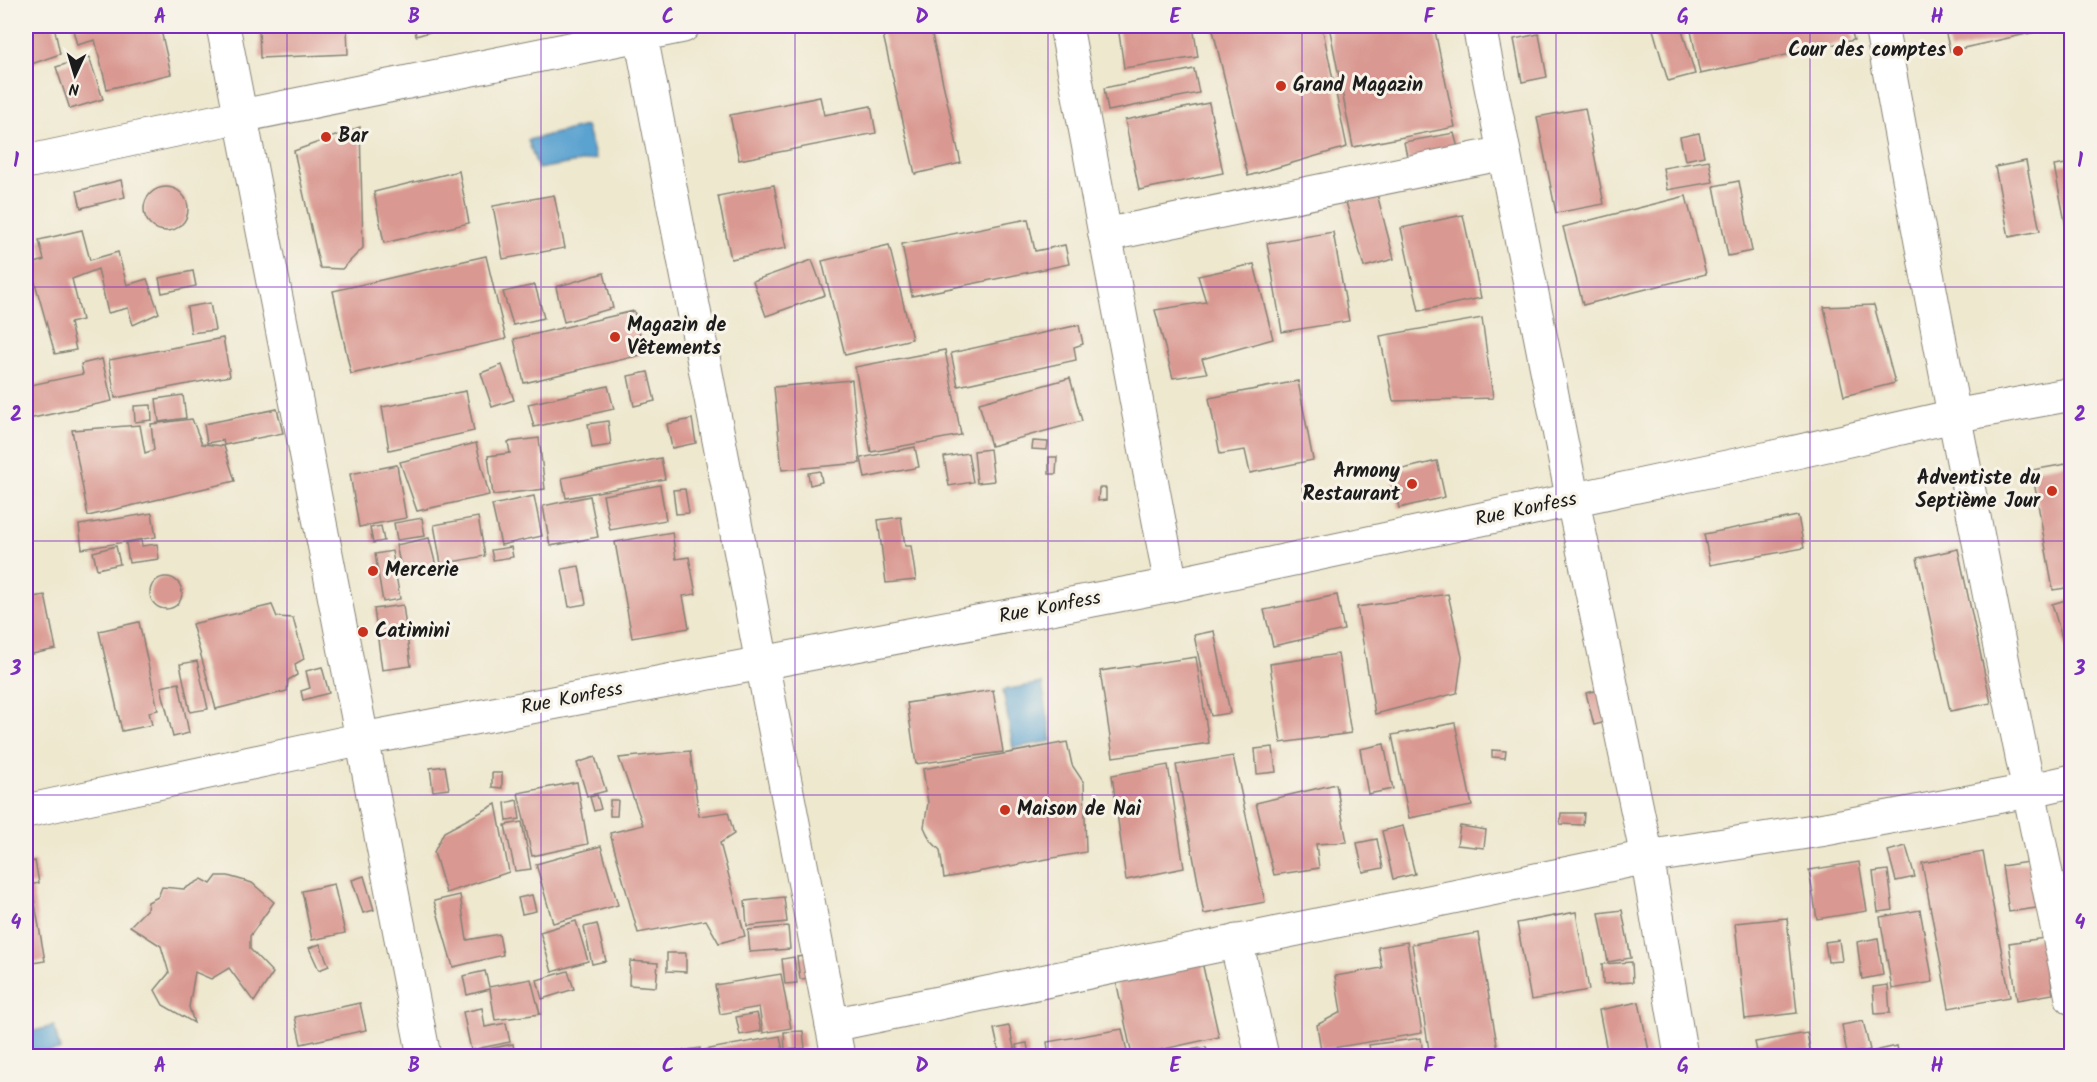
<svg xmlns="http://www.w3.org/2000/svg" width="2097" height="1082" font-family="Kalam,sans-serif">
<style>
.water{fill:#5aa2d0;stroke:#3b5f76;stroke-width:1.5}
.building{fill:#d99891}
.lines{fill:none;stroke-linecap:round;stroke-linejoin:round}
.minor-casing{stroke:#858276;stroke-width:35}
.minor{stroke:#fff;stroke-width:33}
.grid{fill:none;stroke:#7b2cbf;stroke-width:1.5;stroke-opacity:0.55}
.poi-dot{fill:#c8321e;stroke:#f7f3e8;stroke-width:2}
.labels{text-anchor:middle;dominant-baseline:central;stroke-width:6;stroke-linejoin:round;paint-order:stroke}
.poi-label{font-size:20px;font-weight:bold;fill:#1c1c1c;stroke:#f7f3e8;text-anchor:start}
.street-label{font-size:20px;fill:#1c1c1c;stroke:#f7f3e8}
.neatline{fill:none;stroke:#7b2cbf;stroke-width:2}
.grid-label{font-size:20px;text-anchor:middle;font-weight:bold;fill:#7b2cbf}
</style>
<rect width="100%" height="100%" fill="#f7f3e8"/>
<filter id="ink" filterUnits="userSpaceOnUse"><feTurbulence type="fractalNoise" baseFrequency=".0167" numOctaves="2"/><feDisplacementMap in="SourceGraphic" scale="12" xChannelSelector="R" yChannelSelector="G"/><feConvolveMatrix kernelMatrix="1 2 1 2 8 2 1 2 1" color-interpolation-filters="sRGB"/></filter>
<filter id="wash" filterUnits="userSpaceOnUse"><feTurbulence type="fractalNoise" baseFrequency=".008" numOctaves="4" result="noise"/><feDisplacementMap in="SourceGraphic" scale="24" xChannelSelector="R" yChannelSelector="G"/><feGaussianBlur stdDeviation="1.35" result="paint"/><feColorMatrix in="noise" values="0 0 0 0 0 0 0 0 0 0 0 0 0 0 0 0 0 1.4 0 .05"/><feComposite in="paint" operator="in"/></filter>
<g filter="url(#wash)">
<rect width="100%" height="100%" fill="#eee8cf"/>
<g class="water">
<path d="M586,126L596,159L538,169L528,140Z"/>
<path d="M1042,683L1052,741L1013,748L1003,690Z"/>
<path d="M54,1026L60,1050L26,1056V1033Z"/>
</g>
<g id="blocks">
<g class="building">
<path d="M26,26H54L60,54L26,66Z"/>
<path d="M72,26H160L171,74L107,89L95,40L77,45Z"/>
<path d="M347,26L348,54L260,58L259,28Z"/>
<path d="M414,26H442L443,28L416,36Z"/>
<path d="M881,26H930L961,163L915,174Z"/>
<path d="M1118,26H1193L1198,57L1124,68Z"/>
<path d="M1212,26H1322L1347,147L1248,176Z"/>
<path d="M1329,26H1434L1455,127L1353,147Z"/>
<path d="M1652,26H1681L1695,74L1668,81Z"/>
<path d="M1690,26H1850L1854,40L1700,74Z"/>
<path d="M1944,26H2058V27L1950,51Z"/>
<path d="M1539,34L1547,77L1522,82L1514,39Z"/>
<path d="M89,57L103,99L70,109L56,67Z"/>
<path d="M1194,69L1199,93L1108,111L1104,88Z"/>
<path d="M820,97L824,115L871,106L876,133L739,160L730,115Z"/>
<path d="M1209,103L1223,173L1139,190L1125,120Z"/>
<path d="M1585,108L1604,204L1556,213L1537,117Z"/>
<path d="M360,127L363,248L342,269L320,268L294,151Z"/>
<path d="M1454,133L1458,148L1408,161L1404,142Z"/>
<path d="M1699,133L1704,156L1685,160L1680,137Z"/>
<path d="M1709,160L1713,182L1667,190L1663,168Z"/>
<path d="M2026,161L2040,231L2009,237L1995,167Z"/>
<path d="M2072,163V236L2068,237L2054,166Z"/>
<path d="M459,171L469,223L384,243L374,192Z"/>
<path d="M121,180L125,197L81,208L77,191Z"/>
<path d="M1739,181L1752,251L1728,256L1714,186Z"/>
<path d="M774,185L786,248L731,259L718,196Z"/>
<circle cx="166" cy="209" r="22"/>
<path d="M1377,194L1394,259L1364,267L1346,202Z"/>
<path d="M554,195L565,248L503,259L493,206Z"/>
<path d="M1686,196L1706,274L1583,305L1563,227Z"/>
<path d="M1463,215L1481,298L1419,311L1401,228Z"/>
<path d="M1028,219L1035,251L1065,245L1069,264L912,296L902,244Z"/>
<path d="M82,230L90,260L118,252L127,285L147,279L159,313L133,325L128,308L108,313L98,269L72,279L82,320L70,323L76,350L55,354L30,265L44,260L39,240Z"/>
<path d="M1333,232L1349,321L1282,332L1267,243Z"/>
<path d="M889,245L912,339L845,355L822,261Z"/>
<path d="M486,256L506,339L351,374L333,291Z"/>
<path d="M812,260L825,295L766,316L753,281Z"/>
<path d="M1254,264L1273,339L1202,359L1207,373L1173,378L1155,310L1206,302L1198,276Z"/>
<path d="M193,271L196,286L162,293L159,278Z"/>
<path d="M604,273L613,308L564,322L556,287Z"/>
<path d="M535,285L544,318L513,325L503,292Z"/>
<path d="M210,303L215,330L191,333L187,307Z"/>
<path d="M1874,305L1895,383L1844,396L1824,307Z"/>
<path d="M634,311L645,354L524,383L514,339Z"/>
<path d="M1482,318L1493,398L1393,401L1380,336Z"/>
<path d="M1079,325L1083,344L1074,347L1076,360L958,386L951,353Z"/>
<path d="M223,338L230,376L115,398L109,360Z"/>
<path d="M945,350L961,435L871,452L855,367Z"/>
<path d="M102,359L112,401L28,419L26,406V386L83,374L81,364Z"/>
<path d="M502,365L514,400L492,407L481,373Z"/>
<path d="M648,372L655,401L634,406L628,376Z"/>
<path d="M1070,378L1082,421L991,446L979,403Z"/>
<path d="M852,380L860,463L782,470L774,387Z"/>
<path d="M1298,381L1313,460L1250,473L1245,450L1220,454L1209,398Z"/>
<path d="M608,386L614,409L534,427L528,404Z"/>
<path d="M466,391L474,431L389,450L382,407Z"/>
<path d="M183,395L186,418L159,422L156,399Z"/>
<path d="M151,405L152,420L135,422L134,406Z"/>
<path d="M277,409L283,433L224,445L223,440L207,443L204,424Z"/>
<path d="M192,419L202,444L224,446L235,481L88,516L72,430L140,425L145,453L154,450L151,424Z"/>
<path d="M692,419L696,443L672,448L667,424Z"/>
<path d="M608,421L611,445L592,448L588,424Z"/>
<path d="M539,438L545,489L493,495L488,456L510,453L508,442Z"/>
<path d="M1033,441L1048,442L1047,450L1032,449Z"/>
<path d="M476,443L489,495L417,511L400,462Z"/>
<path d="M915,447L919,467L865,478L861,458Z"/>
<path d="M990,449L994,481L977,483L974,451Z"/>
<path d="M968,453L973,482L949,486L944,457Z"/>
<path d="M1049,457H1057L1056,474H1049Z"/>
<path d="M661,458L665,479L566,498L562,478Z"/>
<path d="M1437,461L1445,497L1399,508L1390,472Z"/>
<path d="M2072,463V587L2053,590L2032,470Z"/>
<path d="M397,465L406,518L359,527L350,474Z"/>
<path d="M820,471L822,482L810,485L808,473Z"/>
<path d="M660,485L666,520L610,530L603,495Z"/>
<path d="M1099,488H1106V500L1098,501Z"/>
<path d="M685,489L689,513L676,514L673,490Z"/>
<path d="M534,496L542,536L501,545L492,505Z"/>
<path d="M590,496L598,537L550,546L543,506Z"/>
<path d="M152,513L156,537L82,549L79,525Z"/>
<path d="M1798,516L1804,548L1710,565L1704,534Z"/>
<path d="M478,517L485,556L441,564L434,525Z"/>
<path d="M901,517L905,546H911L916,580L886,583L878,520Z"/>
<path d="M422,518L425,536L397,540L394,523Z"/>
<path d="M381,526L384,541L373,543L370,528Z"/>
<path d="M672,532L676,559L689,557L696,594L683,596L689,628L632,638L615,542Z"/>
<path d="M429,538L436,566L402,573L396,545Z"/>
<path d="M141,540L142,546L157,544L159,559L129,563L126,543Z"/>
<path d="M116,546L120,564L97,569L93,552Z"/>
<path d="M511,547L513,557L493,560L491,550Z"/>
<path d="M1958,549L1991,703L1950,711L1917,558Z"/>
<path d="M392,551L400,599L383,602L375,554Z"/>
<path d="M579,566L586,604L569,607L562,569Z"/>
<circle cx="166" cy="593" r="16"/>
<path d="M1448,594L1462,657L1457,693L1375,714L1357,607Z"/>
<path d="M45,595L56,649L32,654L26,623V598Z"/>
<path d="M1337,595L1344,630L1273,646L1264,610Z"/>
<path d="M2072,598V668H2071L2052,604Z"/>
<path d="M272,605L277,617L293,618L304,659L295,664L297,675L288,680L287,691L216,709L192,624Z"/>
<path d="M403,605L411,666L382,670L374,609Z"/>
<path d="M139,622L158,710L149,712L152,725L122,731L99,631Z"/>
<path d="M1214,631L1230,713L1211,716L1194,635Z"/>
<path d="M1338,654L1351,733L1281,743L1270,664Z"/>
<path d="M1196,657L1209,743L1113,757L1100,671Z"/>
<path d="M197,661L208,709L190,712L180,664Z"/>
<path d="M322,667L329,693L303,700L301,691L310,688L306,671Z"/>
<path d="M179,683L189,733L173,737L161,687Z"/>
<path d="M993,690L1003,752L916,764L907,703Z"/>
<path d="M1599,690L1606,722L1594,725L1586,693Z"/>
<path d="M1455,723L1472,806L1409,818L1392,735Z"/>
<path d="M1067,742L1072,765L1084,783L1086,852L944,878L940,850L930,840L924,827L928,803L923,769Z"/>
<path d="M1384,744L1393,789L1368,794L1360,749Z"/>
<path d="M1273,747L1276,772L1257,774L1255,749Z"/>
<path d="M1492,750L1506,751L1505,758L1492,757Z"/>
<path d="M690,751L699,816L728,812L734,834L720,843L745,936L719,943L706,920L638,933L610,833L643,825L619,758Z"/>
<path d="M1233,756L1265,902L1204,914L1176,765Z"/>
<path d="M595,757L606,791L587,796L577,763Z"/>
<path d="M1168,765L1184,868L1126,880L1112,775Z"/>
<path d="M445,766L449,789L433,791L430,768Z"/>
<path d="M492,773H502V788L492,787Z"/>
<path d="M577,782L588,844L532,856L518,793Z"/>
<path d="M1336,784L1347,842L1316,844L1319,868L1274,875L1256,803Z"/>
<path d="M597,795L601,809L594,811L590,797Z"/>
<path d="M517,800L520,819L507,821L505,803Z"/>
<path d="M610,800H618L617,816H610Z"/>
<path d="M496,804L509,872L446,893L434,852L444,832Z"/>
<path d="M1561,813H1584L1583,825L1560,824Z"/>
<path d="M522,822L531,869L515,871L505,825Z"/>
<path d="M1403,826L1415,874L1393,879L1382,831Z"/>
<path d="M1460,826L1486,830L1484,848L1457,845Z"/>
<path d="M1377,839L1383,868L1363,872L1357,843Z"/>
<path d="M601,846L618,905L553,923L536,864Z"/>
<path d="M1906,846L1915,877L1896,881L1888,851Z"/>
<path d="M1983,852L2010,997L1949,1008L1922,863Z"/>
<path d="M35,861L39,883L26,886V863Z"/>
<path d="M1859,862L1867,911L1817,919L1809,870Z"/>
<path d="M2028,862L2036,908L2009,912L2002,866Z"/>
<path d="M1888,870L1893,910L1878,912L1873,872Z"/>
<path d="M217,876H228L252,883L274,902L250,936V949L273,973L254,1002L229,968L211,979L195,972L189,1007L194,1023L163,1005L155,990L169,973L161,946L130,926L147,909L148,902L158,897L162,887L184,889L202,879L211,884Z"/>
<path d="M364,876L374,910L363,913L352,880Z"/>
<path d="M334,884L345,933L312,940L302,891Z"/>
<path d="M32,887L45,961L26,964V888Z"/>
<path d="M460,895L467,940L499,934L503,955L453,967L434,901Z"/>
<path d="M532,895L536,911L522,914L518,898Z"/>
<path d="M784,897L787,922L747,926L745,901Z"/>
<path d="M1622,910L1631,958L1608,962L1599,913Z"/>
<path d="M1920,910L1933,982L1892,989L1880,917Z"/>
<path d="M1576,912L1589,990L1531,1000L1517,923Z"/>
<path d="M1787,918L1797,1013L1745,1019L1735,923Z"/>
<path d="M576,921L588,961L552,972L540,932Z"/>
<path d="M597,924L606,961L592,964L584,927Z"/>
<path d="M788,926L790,949L750,952L748,930Z"/>
<path d="M1478,933L1499,1056H1430L1412,944Z"/>
<path d="M1878,938L1883,975L1862,979L1857,942Z"/>
<path d="M2045,938L2053,994L2017,1000L2009,943Z"/>
<path d="M1839,940L1842,961L1828,962L1825,942Z"/>
<path d="M1407,942L1422,1033L1321,1050L1317,1025L1341,1012L1335,976L1382,968L1378,947Z"/>
<path d="M320,944L329,966L319,970L309,948Z"/>
<path d="M667,953H686V972L667,971Z"/>
<path d="M810,955L812,978L800,979L797,957Z"/>
<path d="M794,957L797,983L785,984L782,959Z"/>
<path d="M630,961L658,963L656,987L629,985Z"/>
<path d="M1202,962L1219,1037L1132,1056L1116,980Z"/>
<path d="M1632,962L1633,982L1603,984L1602,964Z"/>
<path d="M485,971L489,987L531,979L540,1014L495,1020L490,989L467,995L463,976Z"/>
<path d="M568,971L574,989L542,999L537,980Z"/>
<path d="M781,974L791,1028L763,1033L759,1007L720,1014L715,985Z"/>
<path d="M1888,985L1890,1013L1875,1014L1873,987Z"/>
<path d="M1639,1002L1650,1056H1608L1599,1010Z"/>
<path d="M360,1003L366,1030L301,1044L295,1017Z"/>
<path d="M482,1008L485,1027L506,1023L510,1042L471,1050L463,1012Z"/>
<path d="M757,1013L761,1031L740,1035L736,1017Z"/>
<path d="M1863,1021L1870,1050L1847,1054L1842,1025Z"/>
<path d="M1009,1026L1016,1056H1000L994,1029Z"/>
<path d="M1122,1029L1128,1056H1049L1047,1042Z"/>
<path d="M803,1031L805,1048L785,1050L784,1032Z"/>
<path d="M1807,1033L1811,1056H1758L1755,1042Z"/>
<path d="M780,1036L784,1056H705L704,1050Z"/>
<path d="M1421,1038L1423,1056H1371L1369,1045Z"/>
<path d="M1027,1043L1029,1056H1018L1016,1045Z"/>
<path d="M513,1044L515,1056H481L479,1051Z"/>
<path d="M1897,1046L1899,1056H1865V1053Z"/>
<path d="M1206,1047L1208,1056H1161V1055Z"/>
<path d="M700,1048L701,1056H653V1055Z"/>
</g>
</g>
</g>
<g filter="url(#ink)">
<use href="#blocks" fill-opacity="0" stroke="#858276" stroke-width="1.5"/>
<g class="lines">
<defs>
<g id="minor">
<path d="M223,26L424,1056"/>
<path d="M639,26L838,1056"/>
<path d="M1066,26L1171,585"/>
<path d="M1479,26L1573,501L1647,857L1681,1056"/>
<path d="M1881,26C1940,351 2004,675 2072,998"/>
<path d="M26,162L241,116L683,26"/>
<path d="M1105,235L1504,153"/>
<path d="M26,811L363,739L1171,585L1774,457L1954,416L2072,394"/>
<path d="M1236,941L1262,1056"/>
<path d="M832,1025L1647,857L1820,830L2028,791L2072,781"/>
</g>
</defs>
<use href="#minor" class="minor-casing"/>
<use href="#minor" class="minor"/>
</g>
</g>
<path class="grid" d="M287,26V1056M541,26V1056M795,26V1056M1048,26V1056M1302,26V1056M1556,26V1056M1810,26V1056M26,287H2072M26,541H2072M26,795H2072"/>
<g class="poi-dot">
<circle cx="1958" cy="51" r="6"/>
<circle cx="1281" cy="86" r="6"/>
<circle cx="326" cy="137" r="6"/>
<circle cx="615" cy="337" r="6"/>
<circle cx="1412" cy="484" r="6"/>
<circle cx="2052" cy="491" r="6"/>
<circle cx="373" cy="571" r="6"/>
<circle cx="363" cy="632" r="6"/>
<circle cx="1005" cy="810" r="6"/>
</g>
<g class="labels">
<g class="poi-label">
<text x="1946" y="51" text-anchor="end">Cour des comptes</text>
<text x="1293" y="86">Grand Magazin</text>
<text x="338" y="137">Bar</text>
<text x="627" y="326">Magazin de<tspan x="627" dy="23">Vêtements</tspan></text>
<text x="1400" y="472" text-anchor="end">Armony<tspan x="1400" dy="23">Restaurant</tspan></text>
<text x="2040" y="479" text-anchor="end">Adventiste du<tspan x="2040" dy="23">Septième Jour</tspan></text>
<text x="385" y="571">Mercerie</text>
<text x="375" y="632">Catimini</text>
<text x="1017" y="810">Maison de Nai</text>
</g>
<g class="street-label">
<text transform="translate(1526 510) rotate(-12)">Rue Konfess</text>
<text transform="translate(1050 608) rotate(-11)">Rue Konfess</text>
<text transform="translate(572 699) rotate(-11)">Rue Konfess</text>
</g>
</g>
<rect width="2097" height="1082" fill="none" stroke="#f7f3e8" stroke-width="66"/>
<g transform="translate(75 75) rotate(184)" stroke="#f7f3e8" stroke-width="4.5" paint-order="stroke">
<path d="M0-4.5L10 22L0 15L-10 22Z" fill="#1c1c1c"/>
<text y="-9" font-size="16" font-weight="bold" text-anchor="middle" fill="#1c1c1c">N</text>
</g>
<rect x="33" y="33" width="2031" height="1016" class="neatline"/>
<g class="grid-label">
<text x="160" y="23">A</text>
<text x="414" y="23">B</text>
<text x="668" y="23">C</text>
<text x="922" y="23">D</text>
<text x="1175" y="23">E</text>
<text x="1429" y="23">F</text>
<text x="1683" y="23">G</text>
<text x="1937" y="23">H</text>
<text x="16" y="167">1</text>
<text x="2080" y="167">1</text>
<text x="16" y="421">2</text>
<text x="2080" y="421">2</text>
<text x="16" y="675">3</text>
<text x="2080" y="675">3</text>
<text x="16" y="929">4</text>
<text x="2080" y="929">4</text>
<text x="160" y="1072">A</text>
<text x="414" y="1072">B</text>
<text x="668" y="1072">C</text>
<text x="922" y="1072">D</text>
<text x="1175" y="1072">E</text>
<text x="1429" y="1072">F</text>
<text x="1683" y="1072">G</text>
<text x="1937" y="1072">H</text>
</g>
</svg>
